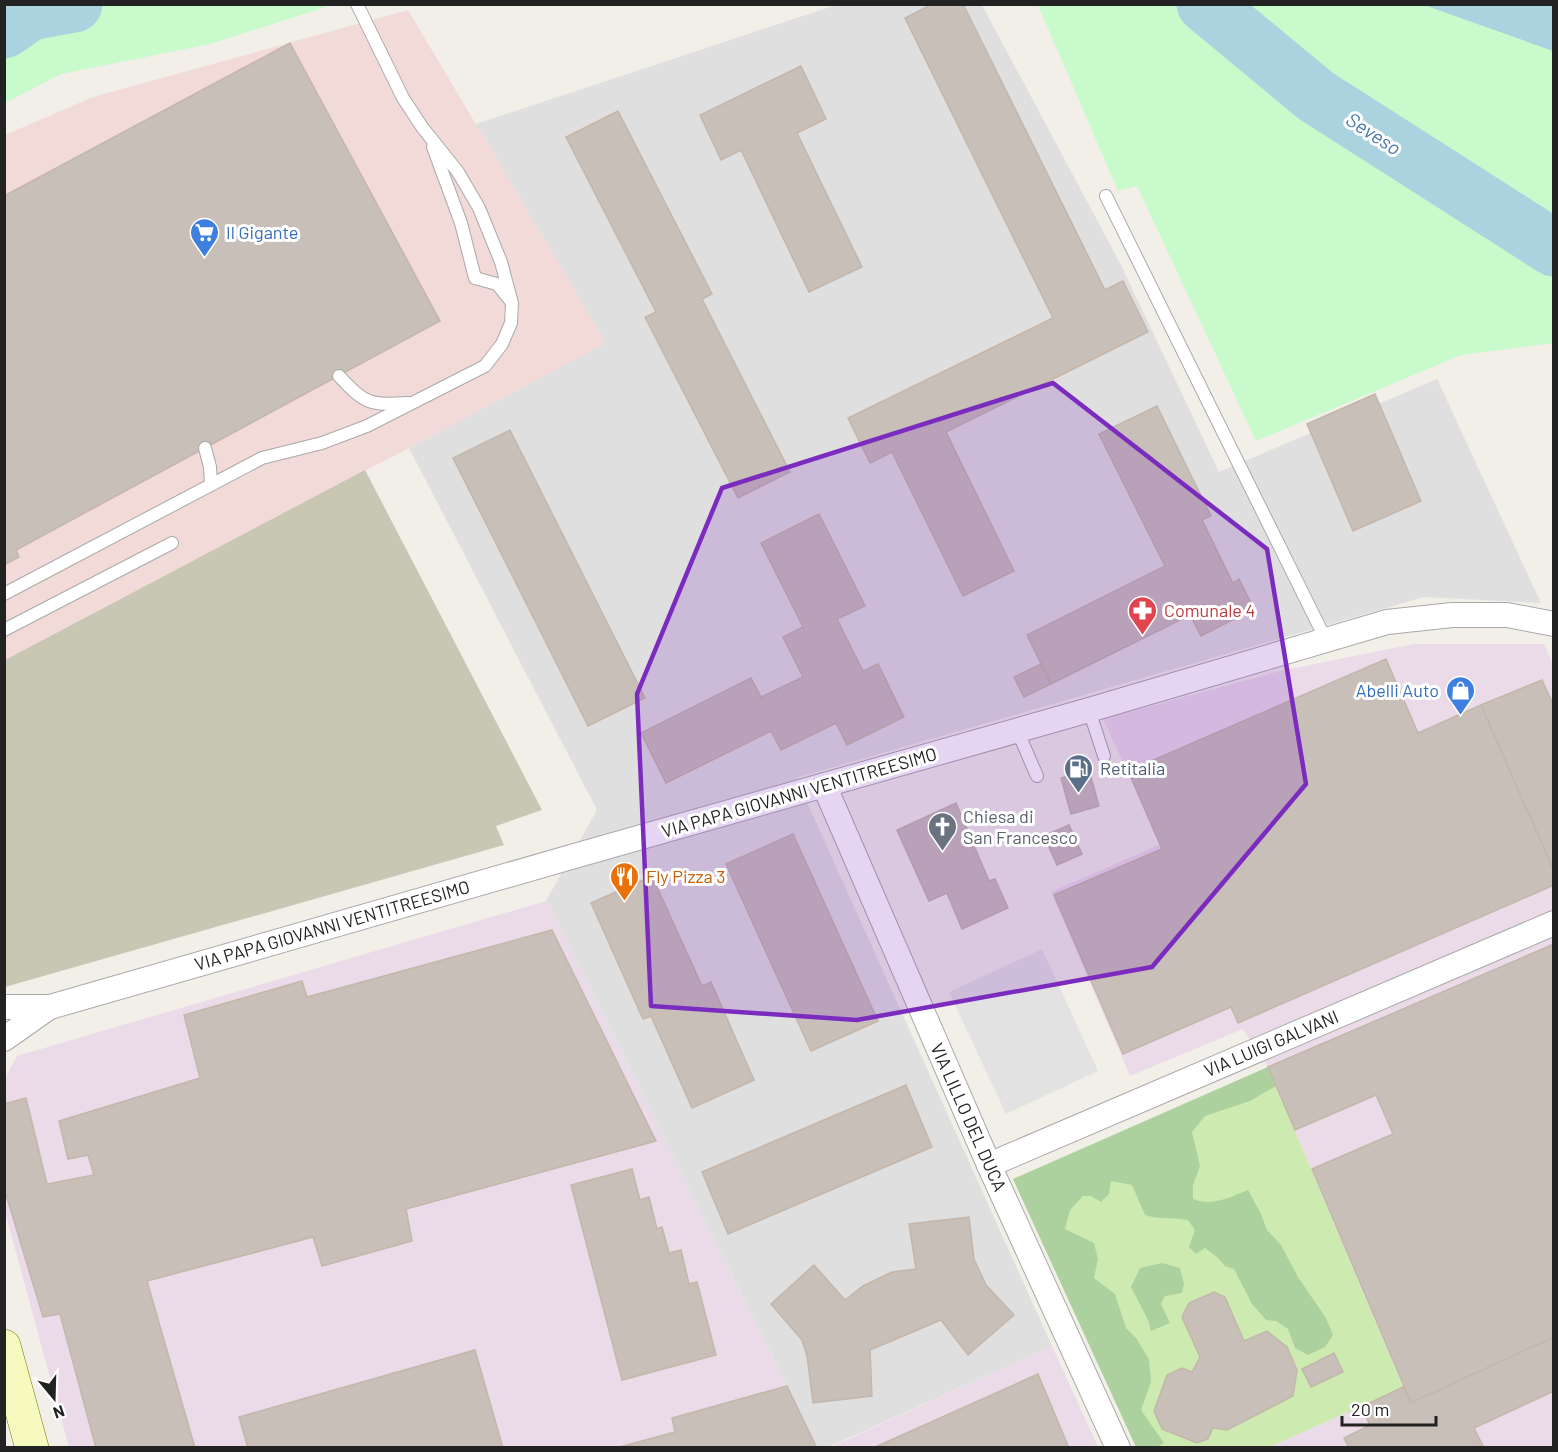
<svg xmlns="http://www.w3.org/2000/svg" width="1558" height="1452" font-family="Barlow,sans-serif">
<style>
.residential{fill:#e0dfdf}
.commercial{fill:#f2dad9}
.industrial{fill:#ebdbe8}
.construction{fill:#c7c7b4}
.grass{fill:#cdebb0}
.forest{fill:#add19e}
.park{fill:#c8facc}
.parking{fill:#e2e2e2}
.water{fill:#aad3df}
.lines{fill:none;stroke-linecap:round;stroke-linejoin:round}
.river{stroke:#aad3df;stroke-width:57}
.building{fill:#c7bfb8;stroke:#c4b6ab;stroke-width:1.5}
.lane-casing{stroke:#a9a9a9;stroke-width:14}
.street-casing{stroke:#a9a9a9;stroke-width:26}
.secondary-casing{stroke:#707d05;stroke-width:34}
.lane{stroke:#fff;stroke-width:12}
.street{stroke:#fff;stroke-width:24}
.secondary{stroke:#f7fabf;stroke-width:33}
.marked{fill:#7b2cbf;fill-opacity:0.2;stroke:#7b2cbf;stroke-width:4.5;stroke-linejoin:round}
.labels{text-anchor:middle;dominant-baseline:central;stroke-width:6;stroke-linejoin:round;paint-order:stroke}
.shop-label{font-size:18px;fill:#366cbe;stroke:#fff;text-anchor:start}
.health-label{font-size:18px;fill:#be3a42;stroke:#fff;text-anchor:start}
.service-label{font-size:18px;fill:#4e5e75;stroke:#fff;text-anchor:start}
.street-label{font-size:18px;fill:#222;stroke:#fff}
.worship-label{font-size:18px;fill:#5b616d;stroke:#fff;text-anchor:start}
.food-label{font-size:18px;fill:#c56008;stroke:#fff;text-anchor:start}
.water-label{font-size:20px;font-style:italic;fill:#4a7aab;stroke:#fff}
</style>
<rect width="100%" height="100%" fill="#f2efe9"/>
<path class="residential" d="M836,5H982L1121,265L1219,472L1437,379L1541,603L1424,597L796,778L1052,1346L829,1447H818L546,901L597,810L409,448L605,342L476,124Z"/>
<path class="commercial" d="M408,10L606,343L409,448L5,660V135L93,97Z"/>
<g class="industrial">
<path d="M1414,644H1544L1554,666L1553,1447H1270L1403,1386L1268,1067L1243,1029L1130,1076L1051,892L1161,844L1103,719L1280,671Z"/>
<path d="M546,901L818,1447H69L5,1212L4,1080L17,1056Z"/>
<path d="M1052,1346L1098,1447L829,1448Z"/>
</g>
<path class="construction" d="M365,470L542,810L496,826L504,845L5,987V660Z"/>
<path class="grass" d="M1268,1067L1403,1387L1270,1447H1136L1013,1179Z"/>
<g class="forest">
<path d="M1268,1067L1276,1086L1250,1101L1205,1116L1192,1132L1200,1166L1193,1185V1199C1211,1207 1231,1197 1248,1190L1261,1214L1267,1230L1281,1245L1298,1277L1326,1318L1333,1335L1325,1347L1308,1355L1295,1348L1288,1329L1276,1321L1266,1320L1252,1304L1234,1269L1225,1266L1217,1257L1205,1248L1196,1254L1189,1247L1195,1230L1188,1220C1173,1217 1160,1220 1145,1215L1132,1185L1111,1181L1109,1194L1101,1202L1091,1196H1083L1070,1210L1065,1229L1094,1243L1098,1259L1094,1278L1115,1294L1126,1328L1136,1338L1149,1359L1151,1382L1141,1410L1164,1443L1157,1447H1136L1013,1179Z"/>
<path d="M1162,1263L1180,1268L1184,1284L1182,1293L1165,1296L1161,1304L1170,1323L1151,1331L1148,1320L1131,1287L1140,1268Z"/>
</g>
<g class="park">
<path d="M5,4H332V5L210,44L61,74L5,103Z"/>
<path d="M1038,5H1553V343L1461,355L1256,441L1137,186L1118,191Z"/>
</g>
<path class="parking" d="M1042,949L1098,1071L1006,1114L949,992Z"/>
<path class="water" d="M1424,5H1553V51Z"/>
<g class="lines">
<g class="river">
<path d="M1205,4L1316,96L1554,248"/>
<path d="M4,30L30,12L74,4"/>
</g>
</g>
<g class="building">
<path d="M932,4H963L1105,290L1123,281L1148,332L946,432L1014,571L963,596L892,452L870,463L848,418L1053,318L905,18Z"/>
<path d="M290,43L440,321L16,550L19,557L4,565V196Z"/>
<path d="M801,66L826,119L797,133L862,267L809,292L741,150L721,160L700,115Z"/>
<path d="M618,111L712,294L702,299L790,472L738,498L645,317L656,312L566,137Z"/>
<path d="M1375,394L1421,501L1353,531L1307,424Z"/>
<path d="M1157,406L1211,516L1202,520L1233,583L1239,579L1254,609L1201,636L1190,615L1051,684L1027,635L1165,566L1099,434Z"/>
<path d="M510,430L645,698L588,726L453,458Z"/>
<path d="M819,514L865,606L837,619L863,671L878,664L904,717L847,745L836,723L781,750L771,731L666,783L641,733L751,678L761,697L803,677L783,637L803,627L761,543Z"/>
<path d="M1386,659L1418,733L1481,705L1554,871V885L1238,1023L1231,1007L1123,1054L1054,895L1162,849L1128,771Z"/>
<path d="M1041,664L1051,684L1024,697L1014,677Z"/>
<path d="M1542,680L1554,706V871L1481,705Z"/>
<path d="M1089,770L1099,806L1071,814L1061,778Z"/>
<path d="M956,803L989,881L995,879L1008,908L962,929L947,893L929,901L897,830Z"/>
<path d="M1069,825L1082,854L1057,865L1044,836Z"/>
<path d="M793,834L878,1021L811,1051L726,864Z"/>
<path d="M652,876L702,986L711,982L754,1080L692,1108L651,1016L643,1019L591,903Z"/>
<path d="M552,930L656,1141L406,1209L412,1241L322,1266L313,1237L147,1281L195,1448H96L60,1314L43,1317L4,1188V1104L26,1098L47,1184L94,1175L88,1155L68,1159L59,1121L200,1078L184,1015L302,981L307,997Z"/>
<path d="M1554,944V1337L1411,1403L1312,1169L1393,1134L1376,1095L1295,1130L1268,1067Z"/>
<path d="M906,1085L932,1147L728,1234L702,1172Z"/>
<path d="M632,1169L640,1200L649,1197L657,1229L662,1227L669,1253L681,1250L689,1284L697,1282L716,1355L622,1380L571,1185Z"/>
<path d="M969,1217L974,1259L986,1285L1014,1315L968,1355L941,1320L870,1350L872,1396L813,1403L807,1356L802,1340L771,1304L814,1265L845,1300L863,1286L892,1272L916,1269L909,1224Z"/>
<path d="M1214,1292L1225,1297L1244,1341L1267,1331L1287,1347L1297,1370L1293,1396L1227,1430L1213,1428L1208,1439L1197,1443L1162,1429L1154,1411L1167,1375L1182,1368L1192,1372L1200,1357L1182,1317L1189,1303Z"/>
<path d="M1554,1337V1391L1474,1428L1484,1448H1349L1344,1438L1370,1425L1361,1407L1403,1387L1411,1403Z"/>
<path d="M475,1350L503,1448H248L239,1417Z"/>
<path d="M1334,1353L1343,1372L1311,1387L1302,1369Z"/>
<path d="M1038,1374L1069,1448H873Z"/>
<path d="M787,1386L817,1448H616L675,1432L672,1418Z"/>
</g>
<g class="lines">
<defs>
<g id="lane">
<path d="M433,147L461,223L475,278L497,284L510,300"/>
<path d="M1106,196L1326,640"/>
<path d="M339,376C366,405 370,405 408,403"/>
<path d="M205,448L210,467L211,484"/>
<path d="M4,594L262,458L322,443L367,426L485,366L502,344L511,323L512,303L501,262L479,208L458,172L422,127L403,98L357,4"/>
<path d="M4,630L172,543"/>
<path d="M1089,710L1104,756"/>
<path d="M1017,730L1037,776"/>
</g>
<g id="street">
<path d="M824,785L989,1165L1118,1448"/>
<path d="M4,1007H50L578,855L1089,710L1387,622L1452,615H1507L1554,624"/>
<path d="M4,1039L48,1008"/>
<path d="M989,1165L1554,923"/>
</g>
<path id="secondary" d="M4,1346L32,1448"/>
</defs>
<use href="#lane" class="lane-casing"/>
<use href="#street" class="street-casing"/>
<use href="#secondary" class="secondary-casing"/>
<use href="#lane" class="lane"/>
<use href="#street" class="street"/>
<use href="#secondary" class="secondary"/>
</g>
<path class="marked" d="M1053,383L1267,549L1306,784L1152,967L857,1020L651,1006L637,694L722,488Z"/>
<defs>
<symbol id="supermarket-pin" viewBox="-11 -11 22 30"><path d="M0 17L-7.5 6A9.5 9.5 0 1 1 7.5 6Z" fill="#3f7fe0" stroke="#fff"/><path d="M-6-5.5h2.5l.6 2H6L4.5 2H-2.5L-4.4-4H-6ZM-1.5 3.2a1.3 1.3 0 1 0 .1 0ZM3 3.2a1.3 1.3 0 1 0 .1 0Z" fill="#fff"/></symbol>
<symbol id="pharmacy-pin" viewBox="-11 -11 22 30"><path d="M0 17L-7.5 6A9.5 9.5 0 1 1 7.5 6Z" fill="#e0444e" stroke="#fff"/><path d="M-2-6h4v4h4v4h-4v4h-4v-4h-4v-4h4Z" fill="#fff"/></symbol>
<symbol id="shop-pin" viewBox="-11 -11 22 30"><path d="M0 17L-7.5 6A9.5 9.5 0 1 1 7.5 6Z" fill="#3f7fe0" stroke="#fff"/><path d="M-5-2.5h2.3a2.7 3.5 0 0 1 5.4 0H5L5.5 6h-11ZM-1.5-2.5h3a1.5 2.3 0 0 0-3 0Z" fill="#fff"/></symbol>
<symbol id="fuel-pin" viewBox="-11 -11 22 30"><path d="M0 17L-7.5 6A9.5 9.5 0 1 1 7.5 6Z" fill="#5c6f8a" stroke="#fff"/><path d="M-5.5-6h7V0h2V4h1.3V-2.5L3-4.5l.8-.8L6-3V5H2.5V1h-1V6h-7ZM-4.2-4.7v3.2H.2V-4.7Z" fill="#fff"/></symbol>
<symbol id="church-pin" viewBox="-11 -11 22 30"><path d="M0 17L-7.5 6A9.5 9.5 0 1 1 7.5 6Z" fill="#6b7280" stroke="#fff"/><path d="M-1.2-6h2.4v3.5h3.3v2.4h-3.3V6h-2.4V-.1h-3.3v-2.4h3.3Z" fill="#fff"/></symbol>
<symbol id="restaurant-pin" viewBox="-11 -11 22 30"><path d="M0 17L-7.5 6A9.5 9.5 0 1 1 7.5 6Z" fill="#e8710a" stroke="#fff"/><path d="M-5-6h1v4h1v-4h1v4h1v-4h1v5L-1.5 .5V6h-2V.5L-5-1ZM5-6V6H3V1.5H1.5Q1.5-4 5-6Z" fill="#fff"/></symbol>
</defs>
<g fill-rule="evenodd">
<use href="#supermarket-pin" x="188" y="216" width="33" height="45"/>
<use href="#pharmacy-pin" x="1126" y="594" width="33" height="45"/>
<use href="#shop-pin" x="1444" y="674" width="33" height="45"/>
<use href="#fuel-pin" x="1062" y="752" width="33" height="45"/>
<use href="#church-pin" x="926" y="810" width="33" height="45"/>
<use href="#restaurant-pin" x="608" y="860" width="33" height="45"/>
</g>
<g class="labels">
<g class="shop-label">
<text x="226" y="232">Il Gigante</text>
<text x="1439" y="690" text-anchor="end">Abelli Auto</text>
</g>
<g class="health-label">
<text x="1164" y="610">Comunale 4</text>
</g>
<g class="service-label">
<text x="1100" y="768">Retitalia</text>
</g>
<g class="street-label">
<text transform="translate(799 792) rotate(-16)">VIA PAPA GIOVANNI VENTITREESIMO</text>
<text transform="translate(332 925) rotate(-16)">VIA PAPA GIOVANNI VENTITREESIMO</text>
<text transform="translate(1271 1043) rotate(-23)">VIA LUIGI GALVANI</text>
<text transform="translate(969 1117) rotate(66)">VIA LILLO DEL DUCA</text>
</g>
<g class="worship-label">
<text x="963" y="816">Chiesa di<tspan x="963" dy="21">San Francesco</tspan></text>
</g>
<g class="food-label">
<text x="646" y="876">Fly Pizza 3</text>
</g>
<g class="water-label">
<text transform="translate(1374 133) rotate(33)">Seveso</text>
</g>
</g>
<rect width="1558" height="1452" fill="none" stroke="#222222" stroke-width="12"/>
<g transform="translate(54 1398) rotate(161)" stroke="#ffffff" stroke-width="4.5" paint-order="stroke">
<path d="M0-4.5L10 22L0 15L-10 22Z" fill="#222222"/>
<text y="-9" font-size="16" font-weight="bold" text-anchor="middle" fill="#222222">N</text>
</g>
<path d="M1342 1416v9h94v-9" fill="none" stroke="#222222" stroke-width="3"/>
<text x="1351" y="1416" font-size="18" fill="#222222" stroke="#ffffff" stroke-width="4.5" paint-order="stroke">20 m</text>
</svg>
